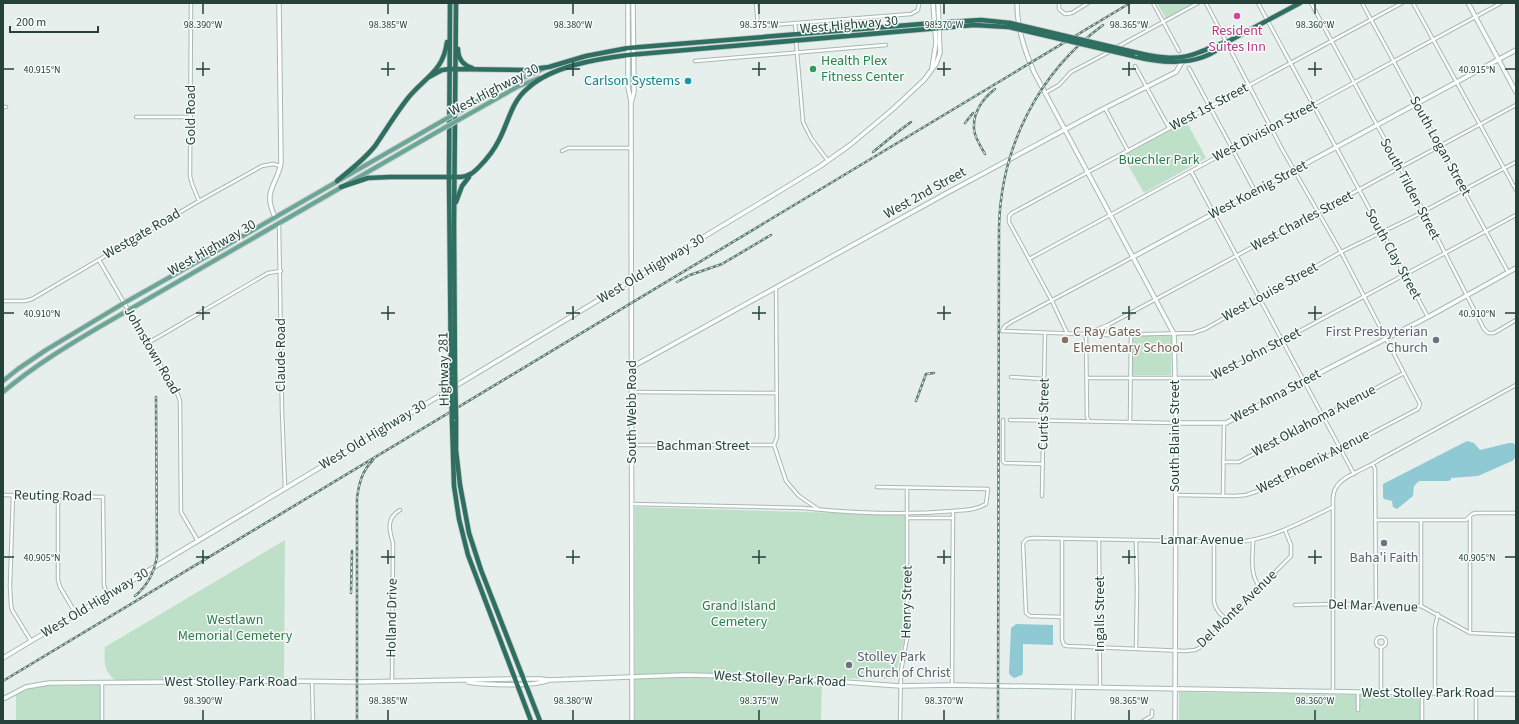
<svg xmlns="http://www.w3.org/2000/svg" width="1519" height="724" font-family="'Source Sans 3',sans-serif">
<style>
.green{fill:#bfe0c8}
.water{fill:#8ec9d4}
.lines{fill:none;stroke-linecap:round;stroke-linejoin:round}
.street-casing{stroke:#a8b8b2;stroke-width:4.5}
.secondary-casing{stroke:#a4bbb3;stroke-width:5.5}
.primary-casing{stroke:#c2cac8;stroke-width:6}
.highway-casing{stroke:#c2cac8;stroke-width:6}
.street{stroke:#fff;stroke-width:2.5}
.secondary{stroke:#fff;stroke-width:3.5}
.primary{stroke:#6aa596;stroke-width:4}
.highway{stroke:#2f6f62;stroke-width:4.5}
.rail-casing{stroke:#5f7d75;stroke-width:2.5}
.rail{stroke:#f7fbf9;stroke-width:1;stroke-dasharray:3;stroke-linecap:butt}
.primary-bridge-casing{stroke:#c2cac8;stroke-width:6;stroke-linecap:butt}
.highway-bridge-casing{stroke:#c2cac8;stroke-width:6;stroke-linecap:butt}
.primary-bridge{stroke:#6aa596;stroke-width:4}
.highway-bridge{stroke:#2f6f62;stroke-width:4.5}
.ticks{fill:none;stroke:#24423a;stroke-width:1.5}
.hotel-dot{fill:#d1479c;stroke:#f7fbf9;stroke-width:1.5}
.leisure-dot{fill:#2e9e5b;stroke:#f7fbf9;stroke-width:1.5}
.culture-dot{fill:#0f9aa8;stroke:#f7fbf9;stroke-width:1.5}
.education-dot{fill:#8d6e63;stroke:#f7fbf9;stroke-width:1.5}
.worship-dot{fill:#6b7280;stroke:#f7fbf9;stroke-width:1.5}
.labels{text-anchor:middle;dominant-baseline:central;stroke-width:3;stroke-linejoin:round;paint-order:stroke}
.street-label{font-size:14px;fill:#24423a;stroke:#f7fbf9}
.hotel-label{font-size:14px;fill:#b23c85;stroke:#f7fbf9}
.leisure-label{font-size:14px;fill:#27864d;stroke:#f7fbf9;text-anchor:start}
.culture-label{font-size:14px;fill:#0d838f;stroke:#f7fbf9;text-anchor:end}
.park-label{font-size:14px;fill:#2d7a4b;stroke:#f7fbf9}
.education-label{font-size:14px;fill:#785e54;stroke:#f7fbf9;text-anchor:start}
.worship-label{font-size:14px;fill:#5b616d;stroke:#f7fbf9;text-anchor:end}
.ticks-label{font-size:10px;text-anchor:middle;fill:#24423a;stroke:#f7fbf9;stroke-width:3;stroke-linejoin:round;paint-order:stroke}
</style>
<rect width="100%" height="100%" fill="#e6efeb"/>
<g class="green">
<path d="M1157,3H1195L1166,19Z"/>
<path d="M1186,121L1206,158L1144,193L1123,156Z"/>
<path d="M1132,335L1172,336L1171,375H1132Z"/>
<path d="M635,507L906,515L905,637L895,679L822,678L821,721H635Z"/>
<path d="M285,540L284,678L115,680C103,670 104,661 105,647Z"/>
<path d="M101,685V721H16V695L33,687L45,686Z"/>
<path d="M1179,692L1420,696V721H1179Z"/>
</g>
<g class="water">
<path d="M1467,441L1474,443L1480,450L1509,443H1513L1516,446V457L1512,461L1478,476L1451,478V480L1448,481H1419L1414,486L1413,496L1397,509L1393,507L1392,501L1384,499L1383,497V484Z"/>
<path d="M1016,624L1053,625V645L1023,644V672L1022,675L1014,678L1010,675L1009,673L1011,628Z"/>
</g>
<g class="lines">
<defs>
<g id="street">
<path d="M191,3L190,176L192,184L199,201"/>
<path d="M756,3L758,26L911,14L918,10L919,3"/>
<path d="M1059,3V9L1065,14L1072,13L1088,3"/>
<path d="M1153,3L1179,51"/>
<path d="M1258,3L1428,317"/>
<path d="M1311,3L1424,212L1484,329L1488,333H1494L1516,320"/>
<path d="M1362,3L1508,272"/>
<path d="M1413,3L1516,190"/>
<path d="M795,23L796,34"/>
<path d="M796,41L803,122L811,138L828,161"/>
<path d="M1117,47L1198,3"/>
<path d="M695,61L886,45"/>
<path d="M1135,66L1169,128"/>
<path d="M1189,68L1255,191"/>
<path d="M1045,93L1059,85L1071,72L1111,51"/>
<path d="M3,107H6"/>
<path d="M1105,108L1128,151"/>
<path d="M136,117H191"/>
<path d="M562,151L568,148H631"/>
<path d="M1191,171L1354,474"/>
<path d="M279,223L282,411L285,488"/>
<path d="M1133,257L1013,321L1005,326L1002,331L1108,335L1193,333L1205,329L1341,252L1411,218L1516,162"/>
<path d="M1029,259L1501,3"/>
<path d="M99,260L178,395L180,401L181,512L198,541"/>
<path d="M776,287L777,437L774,445L786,481L799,496L818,509"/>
<path d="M3,301H25L32,299L199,201L262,166L273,164L281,166"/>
<path d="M1108,325V335"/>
<path d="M1067,333L1052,301L1009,222V216L1012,213L1402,3"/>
<path d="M148,343L268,273L281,271"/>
<path d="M1011,377L1044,379"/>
<path d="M1087,378H1212L1516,215"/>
<path d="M632,392L777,393"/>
<path d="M1003,420V461L1005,463L1043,464"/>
<path d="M1010,420L1176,423"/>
<path d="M1089,421L1087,417L1086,334L1108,325L1516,105"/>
<path d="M1130,422L1131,334"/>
<path d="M632,445H774"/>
<path d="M1223,462H1239L1404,373"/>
<path d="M1373,465L1375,469L1376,605"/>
<path d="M3,495L103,497L104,585L107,595"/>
<path d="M13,495L10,586L11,605L12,610L31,641"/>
<path d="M1175,495L1235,496L1246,495L1258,491L1282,480L1418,409L1420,404L1341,252L1282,149L1206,3"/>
<path d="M1223,495L1224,423"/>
<path d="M58,496V580L60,587L76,614"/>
<path d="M1042,496L1045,333"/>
<path d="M632,504L803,508C850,513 906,515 954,511C965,510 976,510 986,504L988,489L877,487"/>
<path d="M908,518H953"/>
<path d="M1470,518V633"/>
<path d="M1376,520H1466L1472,514L1476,513H1516"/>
<path d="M1062,539V640L1064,645L1067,646L1185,651L1195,650L1201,647L1291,556V545L1285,530"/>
<path d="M1099,540L1100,687"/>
<path d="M1136,540L1137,589L1136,648"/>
<path d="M1253,540C1253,555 1249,575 1260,587"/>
<path d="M1214,541V602C1216,611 1221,615 1228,620"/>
<path d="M1295,605L1333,604L1421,606L1470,633L1516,635"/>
<path d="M1421,606V520"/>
<path d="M1062,617L1030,616L1026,613L1023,543L1027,539L1033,538L1239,542C1273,538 1302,522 1333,507"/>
<circle cx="1381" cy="642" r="5"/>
<path d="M312,681L313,721"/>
<path d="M392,682L393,543C389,530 386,518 400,510"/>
<path d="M102,683V721"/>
<path d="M952,685L953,511"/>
<path d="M1333,692V507C1333,500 1332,492 1337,486C1344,475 1368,468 1379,460L1516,385"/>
<path d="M1381,692V647"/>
<path d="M1422,693V721"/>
<path d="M1435,693V627L1438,614"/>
<path d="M1476,694V721"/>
<path d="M1358,710V692"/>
<path d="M900,721L901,671L907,638V488"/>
<path d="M1073,721L1074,687"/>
<path d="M1143,721L1152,716V711"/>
</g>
<g id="secondary">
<path d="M628,3V87L631,102"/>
<path d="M1017,3C1017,27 1024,50 1034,72L1174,334L1176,423L1175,721"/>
<path d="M1468,3L1516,92"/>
<path d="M932,68L936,43L933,3"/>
<path d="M275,217C262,190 277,186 281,163L279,3"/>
<path d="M1133,257L1516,50"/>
<path d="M632,367L945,194L1105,108L1176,72L1182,62"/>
<path d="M1176,423H1226L1304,381L1428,317L1516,268"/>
<path d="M3,658L775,194L819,167L850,145L893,109L924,80L936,64L940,53L938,3"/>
<path d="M468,682C485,685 534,687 549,680"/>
<path d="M3,699L26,687L49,683L287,681L357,682L514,679H540L549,680L684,675L776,677L900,686L952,685L1358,692L1516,694"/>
<path d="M632,721L631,103L634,92L633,3"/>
</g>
<g id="primary">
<path d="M462,110L502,87L545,68"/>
<path d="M462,118L517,87L539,78"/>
<path d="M3,381L18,369L46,350L124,303L234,241L444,120"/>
<path d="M3,392C34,366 67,346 101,326L444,128"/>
</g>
<g id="highway">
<path d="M450,3L449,178L451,377"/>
<path d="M458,49C458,58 463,65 472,68"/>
<path d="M1138,53C1160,58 1179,61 1200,52C1209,49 1217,44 1227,42"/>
<path d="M1133,56C1164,64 1202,67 1227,42L1300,3"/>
<path d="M429,77L442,70L450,69L524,70L549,67L586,56L628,48L934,23L981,20L1010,23"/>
<path d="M337,181C350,170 364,160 375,146C386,130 396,113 408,98C425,77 443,72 447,42"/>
<path d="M341,187L368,178L390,177H461C470,176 474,172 479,167C487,159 494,150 499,140C509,121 511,102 528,88C552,66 597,59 628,55L974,25L1009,27"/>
<path d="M456,202L462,186L469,177"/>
<path d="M455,375L454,225L456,3"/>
<path d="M456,418V450L460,485L469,533L481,570L540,721"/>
<path d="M452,421L454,486L459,519L468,555L531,721"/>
</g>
</defs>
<use href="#street" class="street-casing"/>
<use href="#secondary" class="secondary-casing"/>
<use href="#primary" class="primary-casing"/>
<use href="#highway" class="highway-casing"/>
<use href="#street" class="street"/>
<use href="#secondary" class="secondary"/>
<use href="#primary" class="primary"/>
<use href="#highway" class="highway"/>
<defs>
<g id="rail">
<path d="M965,123L973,113"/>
<path d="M873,152L895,134L911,122"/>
<path d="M985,154C981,147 977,141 975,134C970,116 982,99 995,89"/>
<path d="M677,282L690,275L722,264L771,235"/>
<path d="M916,401L926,374L934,373"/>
<path d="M351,593L352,551"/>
<path d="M135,596C148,585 154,573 157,556L156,397"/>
<path d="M3,681L1130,3"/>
<path d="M357,721V498C359,483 362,471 373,460"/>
<path d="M998,721L999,227C1001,147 1038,73 1103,25"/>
</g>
</defs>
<use href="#rail" class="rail-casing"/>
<use href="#rail" class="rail"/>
<defs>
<g id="primary-bridge">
<path d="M444,120L462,110"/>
<path d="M444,128L462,118"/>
</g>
<g id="highway-bridge">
<path d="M1010,23L1138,53"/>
<path d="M1009,27L1133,56"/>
<path d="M455,375L456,418"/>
<path d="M451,377L452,421"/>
</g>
</defs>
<use href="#primary-bridge" class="primary-bridge-casing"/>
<use href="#highway-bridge" class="highway-bridge-casing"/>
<use href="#primary-bridge" class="primary-bridge"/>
<use href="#highway-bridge" class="highway-bridge"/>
</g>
<path class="ticks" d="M203,4V14M388,4V14M573,4V14M759,4V14M944,4V14M1129,4V14M1315,4V14M203,62V76M388,62V76M573,62V76M759,62V76M944,62V76M1129,62V76M1315,62V76M4,69H14M196,69H210M381,69H395M566,69H580M752,69H766M937,69H951M1122,69H1136M1308,69H1322M1505,69H1515M203,306V320M388,306V320M573,306V320M759,306V320M944,306V320M1129,306V320M1315,306V320M4,313H14M196,313H210M381,313H395M566,313H580M752,313H766M937,313H951M1122,313H1136M1308,313H1322M1505,313H1515M203,550V564M388,550V564M573,550V564M759,550V564M944,550V564M1129,550V564M1315,550V564M4,557H14M196,557H210M381,557H395M566,557H580M752,557H766M937,557H951M1122,557H1136M1308,557H1322M1505,557H1515M203,710V720M388,710V720M573,710V720M759,710V720M944,710V720M1129,710V720M1315,710V720"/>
<circle class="hotel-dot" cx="1237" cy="16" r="4"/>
<circle class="leisure-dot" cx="813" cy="69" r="4"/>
<circle class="culture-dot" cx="688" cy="81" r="4"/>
<circle class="education-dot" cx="1065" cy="340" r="4"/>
<g class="worship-dot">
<circle cx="1436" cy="340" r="4"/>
<circle cx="1384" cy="543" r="4"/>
<circle cx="849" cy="665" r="4"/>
</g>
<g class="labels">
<g class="street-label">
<text transform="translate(849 25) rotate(-5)">West Highway 30</text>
<text transform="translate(494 90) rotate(-27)">West Highway 30</text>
<text transform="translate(1209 107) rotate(-28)">West 1st Street</text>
<text transform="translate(191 115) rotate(-90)">Gold Road</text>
<text transform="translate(1265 131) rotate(-28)">West Division Street</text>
<text transform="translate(1440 146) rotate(61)">South Logan Street</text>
<text transform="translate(1410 189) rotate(62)">South Tilden Street</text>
<text transform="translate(1258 190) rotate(-28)">West Koenig Street</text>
<text transform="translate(925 193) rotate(-29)">West 2nd Street</text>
<text transform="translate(1302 221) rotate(-28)">West Charles Street</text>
<text transform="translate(142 234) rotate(-30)">Westgate Road</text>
<text transform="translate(212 248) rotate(-30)">West Highway 30</text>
<text transform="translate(1393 254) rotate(61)">South Clay Street</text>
<text transform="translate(651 269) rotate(-31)">West Old Highway 30</text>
<text transform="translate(1270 292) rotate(-29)">West Louise Street</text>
<text transform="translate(152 351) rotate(60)">Johnstown Road</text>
<text transform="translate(1256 354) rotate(-27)">West John Street</text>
<text transform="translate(281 355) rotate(-90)">Claude Road</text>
<text transform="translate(444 369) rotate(-91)">Highway 281</text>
<text transform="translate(1276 396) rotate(-28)">West Anna Street</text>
<text transform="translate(632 412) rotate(-90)">South Webb Road</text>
<text transform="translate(1044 414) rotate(-89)">Curtis Street</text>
<text transform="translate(1314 421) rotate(-28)">West Oklahoma Avenue</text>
<text transform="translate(373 435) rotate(-31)">West Old Highway 30</text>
<text transform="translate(1175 436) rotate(-90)">South Blaine Street</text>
<text x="703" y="446">Bachman Street</text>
<text transform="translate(1313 462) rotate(-27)">West Phoenix Avenue</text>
<text transform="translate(53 496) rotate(1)">Reuting Road</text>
<text x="1202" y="540">Lamar Avenue</text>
<text transform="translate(907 602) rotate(-89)">Henry Street</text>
<text transform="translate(95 603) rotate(-31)">West Old Highway 30</text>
<text transform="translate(1373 606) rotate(2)">Del Mar Avenue</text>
<text transform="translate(1237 609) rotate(-44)">Del Monte Avenue</text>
<text transform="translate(1100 614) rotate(-90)">Ingalls Street</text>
<text transform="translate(392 618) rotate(-89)">Holland Drive</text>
<text transform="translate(780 679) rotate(3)">West Stolley Park Road</text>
<text x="231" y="682">West Stolley Park Road</text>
<text x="1428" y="693">West Stolley Park Road</text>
</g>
<g class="hotel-label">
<text x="1237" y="31">Resident<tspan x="1237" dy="16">Suites Inn</tspan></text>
</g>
<g class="leisure-label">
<text x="821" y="61">Health Plex<tspan x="821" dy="16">Fitness Center</tspan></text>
</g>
<g class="culture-label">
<text x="680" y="81">Carlson Systems</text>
</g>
<g class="park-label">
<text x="1159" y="160">Buechler Park</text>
<text x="739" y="606">Grand Island<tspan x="739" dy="16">Cemetery</tspan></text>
<text x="235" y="620">Westlawn<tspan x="235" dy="16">Memorial Cemetery</tspan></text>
</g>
<g class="education-label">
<text x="1073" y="332">C Ray Gates<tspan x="1073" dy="16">Elementary School</tspan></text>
</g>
<g class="worship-label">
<text x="1428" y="332">First Presbyterian<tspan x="1428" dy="16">Church</tspan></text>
<text x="1384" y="558" text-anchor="middle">Baha'i Faith</text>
<text x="857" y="657" text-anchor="start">Stolley Park<tspan x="857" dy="16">Church of Christ</tspan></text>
</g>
</g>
<g class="ticks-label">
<text x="203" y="28">98.390°W</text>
<text x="388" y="28">98.385°W</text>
<text x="573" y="28">98.380°W</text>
<text x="759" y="28">98.375°W</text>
<text x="944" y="28">98.370°W</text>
<text x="1129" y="28">98.365°W</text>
<text x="1315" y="28">98.360°W</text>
<text x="42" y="73">40.915°N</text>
<text x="1477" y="73">40.915°N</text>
<text x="42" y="317">40.910°N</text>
<text x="1477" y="317">40.910°N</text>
<text x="42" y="561">40.905°N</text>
<text x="1477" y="561">40.905°N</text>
<text x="203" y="704">98.390°W</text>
<text x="388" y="704">98.385°W</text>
<text x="573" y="704">98.380°W</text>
<text x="759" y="704">98.375°W</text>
<text x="944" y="704">98.370°W</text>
<text x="1129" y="704">98.365°W</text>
<text x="1315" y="704">98.360°W</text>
</g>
<rect width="1519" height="724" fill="none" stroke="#24423a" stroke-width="8"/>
<path d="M10 26v6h88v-6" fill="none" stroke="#24423a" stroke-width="2"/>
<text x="16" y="26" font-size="12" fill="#24423a" stroke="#f7fbf9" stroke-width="3" paint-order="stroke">200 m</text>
</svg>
